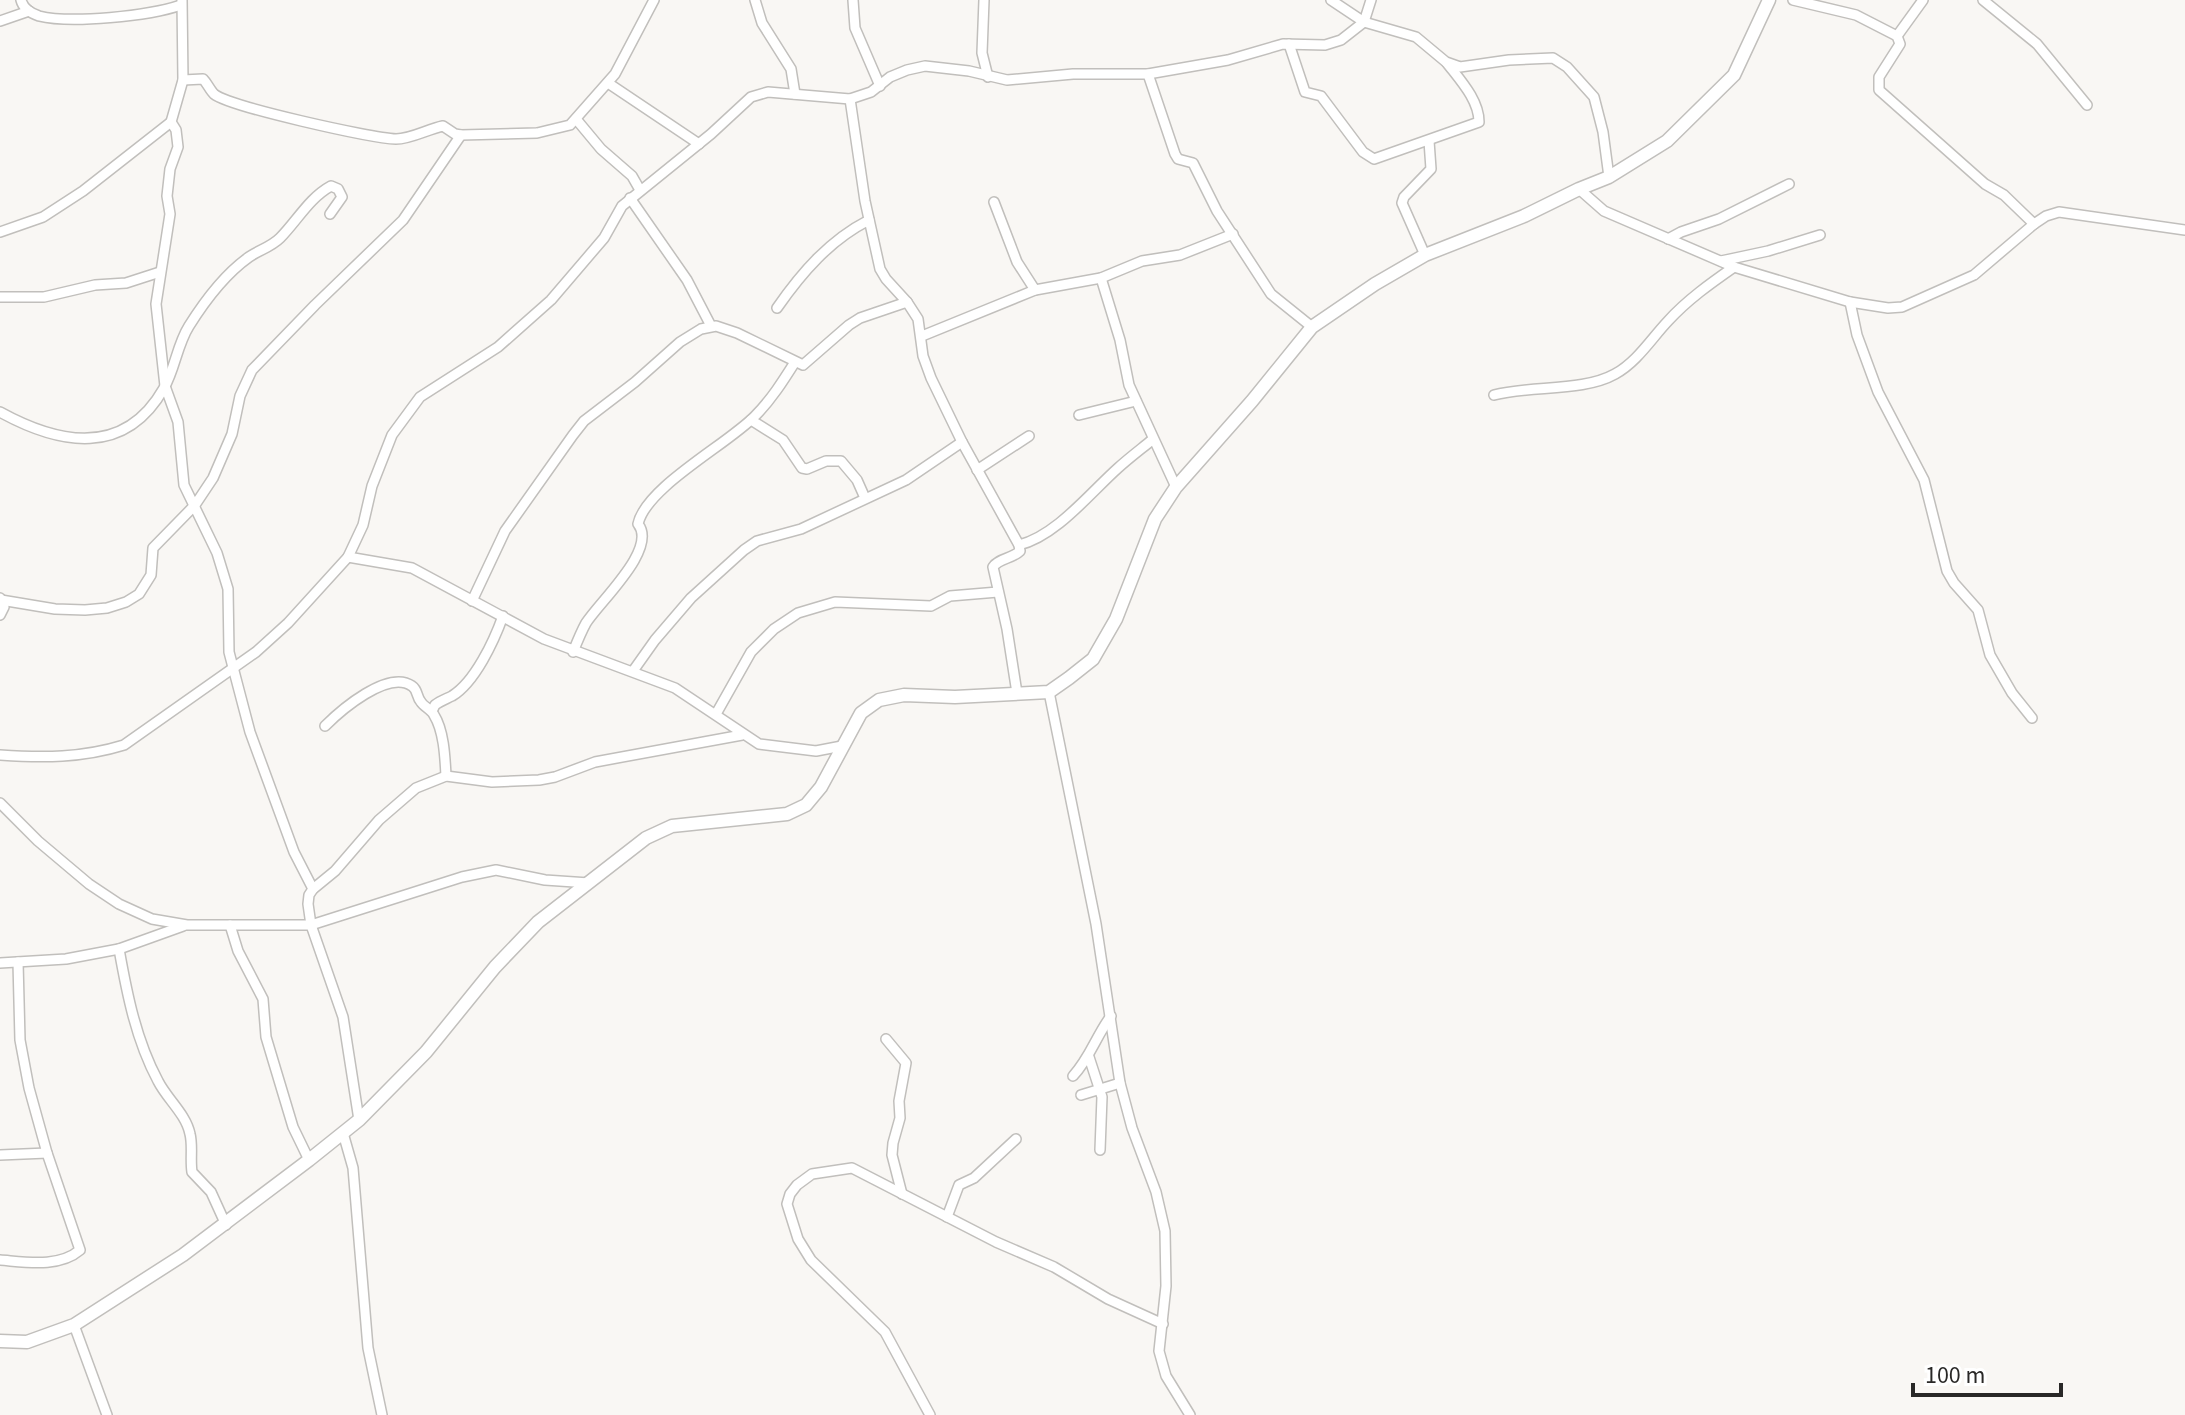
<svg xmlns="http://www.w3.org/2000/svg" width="2185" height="1415" font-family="'Source Sans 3',sans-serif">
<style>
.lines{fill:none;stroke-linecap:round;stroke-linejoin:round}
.street-casing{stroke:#c1bfbc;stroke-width:12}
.secondary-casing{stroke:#c1bfbc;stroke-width:15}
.street{stroke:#fff;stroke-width:9}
.secondary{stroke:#fff;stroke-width:12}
</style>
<rect width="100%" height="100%" fill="#f9f7f4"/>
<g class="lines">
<defs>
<g id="street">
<path d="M21,0C23,8 30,13 39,16C71,24 149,16 181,5"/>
<path d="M182,0L183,80L171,122L176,130L178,147L170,169L167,196L170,214L156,304L165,386L178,422L184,485L217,553L228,589L229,652L250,732L294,852L313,889"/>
<path d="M755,0L762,23L791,69L795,94"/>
<path d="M853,0L855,28L880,86"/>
<path d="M984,0L982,53L988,77"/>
<path d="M1331,0L1364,22L1416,37L1446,62L1460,67L1509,60L1553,58L1567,67L1594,97L1603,132L1609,177"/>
<path d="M1793,0L1856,15L1897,36L1900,44L1879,77V90L1985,184L2004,195L2034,224"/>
<path d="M1983,0L2037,44L2087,105"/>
<path d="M0,21L29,11"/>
<path d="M1897,36L1923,0"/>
<path d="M1289,44L1305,92L1321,96L1363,152L1374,159L1479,122C1479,100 1460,80 1447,63"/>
<path d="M1148,74L1175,154L1178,159L1193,163L1217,211L1271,294L1312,327"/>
<path d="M183,80L203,79C207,83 210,90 214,94C230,107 371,138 396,139C411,139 428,129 443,126L455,134L461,135L537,133L570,125L615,74L654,0"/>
<path d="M608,83L699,144"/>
<path d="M850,99L865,201L880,269L886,279L907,302L918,319L923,356L931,378L962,442L1019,545L1020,551C1012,559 999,558 993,567L1007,629L1017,693"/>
<path d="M576,119L601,149L632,176L640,190"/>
<path d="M1579,189L1604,211L1734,267L1850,302L1888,308L1902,307L1974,275L2034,224L2046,216L2059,212L2185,230"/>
<path d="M630,198L687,280L711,326"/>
<path d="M994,202L1017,262L1035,290"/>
<path d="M0,232L43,217L83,191L171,122"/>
<path d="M1668,239L1681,232L1719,219L1789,184"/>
<path d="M1425,255L1402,203L1404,197L1431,169L1429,141"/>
<path d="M1721,261L1768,251L1820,235"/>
<path d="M1101,278L1120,340L1129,385L1176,487"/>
<path d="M0,297H44L95,285L126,283L160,272"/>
<path d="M1850,302L1857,335L1878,392L1924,480L1947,571L1954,583L1978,610L1990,655L2012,693L2032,718"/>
<path d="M777,308C802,272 830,240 869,220"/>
<path d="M922,336L1035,290L1101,278L1142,261L1180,255L1233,234"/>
<path d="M1494,395C1531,385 1583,392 1615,374C1637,362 1651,339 1668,321C1687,300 1711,283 1734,267"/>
<path d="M0,412C60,445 125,457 164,388C175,369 177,345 189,326C204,302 225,274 249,257C259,250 271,247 280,238C297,221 309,198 331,186L338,189L342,197L330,214"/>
<path d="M1079,415L1136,401"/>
<path d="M751,420L783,440L802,468L807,469L826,461H841L857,480L865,498"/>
<path d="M977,470L1029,436"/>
<path d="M1019,545C1056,536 1090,493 1118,468C1129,458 1141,449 1152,440"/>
<path d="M348,557L412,568L544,639L675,688L759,744L816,751L842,746"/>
<path d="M0,598L4,607L0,615"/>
<path d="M1,600L55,609L85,610L107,608L126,602L139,594L151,575L153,548L195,505L213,478L232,434L240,396L252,370L315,305L403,220L461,135"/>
<path d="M472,601L505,531L573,435L584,421L635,382L680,342L701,329L716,326L737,333L803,365L849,325L860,318L907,302"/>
<path d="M573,652C577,642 581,632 586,623C600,601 658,549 638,524C646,487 728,444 755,416C771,400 783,381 795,362"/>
<path d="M633,671L655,640L691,598L744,550L757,541L801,529L906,480L962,442"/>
<path d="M1049,692L1096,924L1120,1083L1132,1128L1156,1192L1165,1231L1166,1286L1159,1351L1166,1376L1190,1415"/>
<path d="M432,711L435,705C440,701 446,699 452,696C475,682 494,641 503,616"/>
<path d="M716,714L751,652L774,629L798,613L835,602L931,606L950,596L998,592"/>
<path d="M325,726C340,711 388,669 412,686C418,690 416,696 421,702C424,707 431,709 434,715C444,731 445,757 446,776"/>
<path d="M0,755C43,758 82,758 124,745L256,652L288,623L348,557L363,525L372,486L392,435L420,397L498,347L551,300L604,238L622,206L711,134L751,97L768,92L850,99L871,92L890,77L907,70L925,66L969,71L1007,80L1073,74H1148L1228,60L1283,44L1325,45L1341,40L1364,22L1371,0"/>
<path d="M0,803L38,841L89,884L119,904L152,919L187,925H311L462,877L496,870L545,880L589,883"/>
<path d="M230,925L238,951L263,999L266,1037L293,1127L309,1160"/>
<path d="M119,949C127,994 136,1040 158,1081C167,1099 186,1114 190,1134C193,1146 190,1159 192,1172L211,1192L226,1225"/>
<path d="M0,963L66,959L119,949L183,926"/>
<path d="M886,1039L906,1063L899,1101L900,1118L893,1143L892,1155L902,1194"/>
<path d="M1089,1057L1102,1097L1100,1150"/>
<path d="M1073,1076C1090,1058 1096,1036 1111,1016"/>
<path d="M1081,1095L1120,1083"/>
<path d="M359,1120L343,1017L311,925L308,904L309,895L313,889L335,871L379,820L416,788L446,776L492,782L539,780L555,777L595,762L742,735"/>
<path d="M343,1133L353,1168L368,1348L382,1415"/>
<path d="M0,1155L47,1153"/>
<path d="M947,1217L959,1185L974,1178L1016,1139"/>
<path d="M0,1260C26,1262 59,1268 80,1250L47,1153L29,1088L20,1040L18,962"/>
<path d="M74,1325L107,1415"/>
<path d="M930,1415L885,1332L811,1260L798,1239L787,1204L790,1194L797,1185L812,1174L852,1168L996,1242L1054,1267L1108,1299L1163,1324"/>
</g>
<path id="secondary" d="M0,1341L27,1342L74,1325L183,1255L309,1160L359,1120L426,1052L495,967L538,922L646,838L672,826L787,814L806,805L821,787L861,713L879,700L904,695L955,697L1049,692L1069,678L1093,659L1116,619L1155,519L1176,487L1252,401L1312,327L1375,284L1425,255L1524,216L1579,189L1609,177L1667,141L1734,75L1769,0"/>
</defs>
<use href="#street" class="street-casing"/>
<use href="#secondary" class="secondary-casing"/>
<use href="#street" class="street"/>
<use href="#secondary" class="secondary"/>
</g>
<path d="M1913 1383v12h148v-12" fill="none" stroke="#292827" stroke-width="4"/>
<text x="1925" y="1383" font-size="24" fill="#292827" stroke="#ffffff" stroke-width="6" paint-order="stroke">100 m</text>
</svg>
